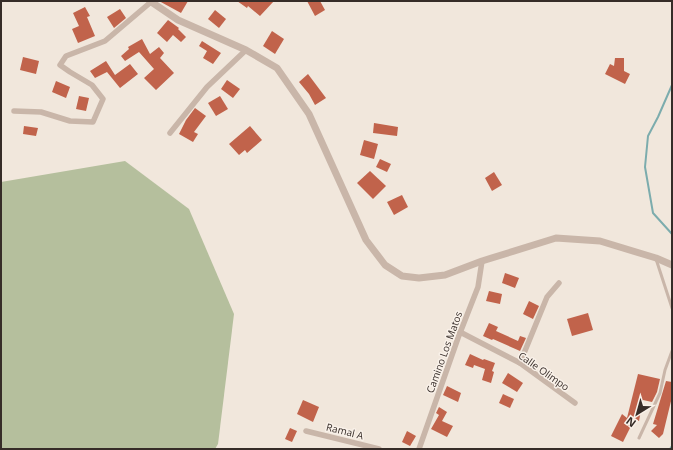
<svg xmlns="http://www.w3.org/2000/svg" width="673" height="450" font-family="'Open Sans',sans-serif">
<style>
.green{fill:#b5bf9d}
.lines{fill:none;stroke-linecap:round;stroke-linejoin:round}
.stream{stroke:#7cacad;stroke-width:2}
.building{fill:#c1634b}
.service{stroke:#c9b6a9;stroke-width:3}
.minor{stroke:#c9b6a9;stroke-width:5.5}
.tertiary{stroke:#c9b6a9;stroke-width:7}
.labels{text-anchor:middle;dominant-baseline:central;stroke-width:3;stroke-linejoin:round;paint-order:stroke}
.street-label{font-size:10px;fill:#362c28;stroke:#f9f1e9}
</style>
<rect width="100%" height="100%" fill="#f1e7dc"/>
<path class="green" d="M125,161L189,209L234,314L218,444L215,449H1V182Z"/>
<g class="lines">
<g class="stream">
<path d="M672,85L658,117L648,136L645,167L653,213L672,234"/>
<path d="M670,449L672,446"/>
</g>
</g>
<g class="building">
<path d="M159,1H188L181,13Z"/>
<path d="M237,1H274L260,16L248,6L247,8Z"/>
<path d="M307,1H320L325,10L315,16Z"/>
<path d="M85,7L90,16L87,17L95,36L78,43L72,29L79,26L73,13Z"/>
<path d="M120,9L126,18L114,28L107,17Z"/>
<path d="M215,10L226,19L219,28L208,19Z"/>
<path d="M168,20L179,28L178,29L186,37L181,42L173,35L167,42L157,33Z"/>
<path d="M272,31L284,39L275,54L263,46Z"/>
<path d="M142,39L150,54L159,47L164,53L160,58L174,73L156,90L144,78L154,69L139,52L125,61L121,56L129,49L128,47Z"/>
<path d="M202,41L221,53L213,64L203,58L207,51L199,46Z"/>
<path d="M23,57L39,61L36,74L20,70Z"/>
<path d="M615,58H624V71L630,74L625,84L605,74L610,64L614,66Z"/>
<path d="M106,61L115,75L130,64L138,74L120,88L107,72L95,78L90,71Z"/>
<path d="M308,74L326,98L315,105L309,94L299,82Z"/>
<path d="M227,80L240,89L233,98L221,89Z"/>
<path d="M56,81L70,87L66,98L52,92Z"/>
<path d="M79,96L89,98L86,111L76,109Z"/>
<path d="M220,96L228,109L216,116L208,103Z"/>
<path d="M195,108L206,116L194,132L198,134L193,142L179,134L186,120Z"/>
<path d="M374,123L398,127L397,136L373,133Z"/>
<path d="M24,126L38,128L36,136L23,134Z"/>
<path d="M250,126L262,140L247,153L245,150L239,155L229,144Z"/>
<path d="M364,140L378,144L374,159L360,155Z"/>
<path d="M380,159L391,164L387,172L376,167Z"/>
<path d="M370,171L386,186L373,199L357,183Z"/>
<path d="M494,172L502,185L492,191L485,178Z"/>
<path d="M402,195L408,207L394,215L387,202Z"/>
<path d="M505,273L519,278L515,288L502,283Z"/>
<path d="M489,291L502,294L500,304L486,301Z"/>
<path d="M529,301L539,306L533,319L523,314Z"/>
<path d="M588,313L593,330L572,336L567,319Z"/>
<path d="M489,323L498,327L496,331L518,341L520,336L526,338L520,351L493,339L492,340L483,336Z"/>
<path d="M470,354L483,360L484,359L495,363L492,371L494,372L491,383L482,380L485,369L474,365L473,368L465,365Z"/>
<path d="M508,373L523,383L517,392L502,383Z"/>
<path d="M638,374L660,379L657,392L652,402L643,400L639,421L634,420L623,442L611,436L622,414L627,418Z"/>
<path d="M666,381L672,382V397L663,434L659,438L651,431L657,425L653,424Z"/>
<path d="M447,386L461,393L458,402L443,395Z"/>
<path d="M503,394L514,399L510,408L499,403Z"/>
<path d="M303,400L319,407L313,422L297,414Z"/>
<path d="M439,407L447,412L442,421L453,426L447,437L431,429L439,415L436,413Z"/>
<path d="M290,428L297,431L292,442L285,439Z"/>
<path d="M407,431L416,436L410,446L402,442Z"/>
</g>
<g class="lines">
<g class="service">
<path d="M656,259L672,308"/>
<path d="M639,438L660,393L665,370L672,351"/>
</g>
<g class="minor">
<path d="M14,111L41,112L70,121L93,122L103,99L92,85L70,72L60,65L66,56L105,41L151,2"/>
<path d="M170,133L207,87L246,50"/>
<path d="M460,332L520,363L575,403"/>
<path d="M520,363L547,297L559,283"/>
<path d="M306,431L379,449"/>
<path d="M419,449L458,338L478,287L482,261"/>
</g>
<path class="tertiary" d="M150,1L178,20L246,50L277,68L309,114L366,240L385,265L402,276L419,278L445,275L482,261L556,238L600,241L656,258L672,265"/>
</g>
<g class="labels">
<g class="street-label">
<text transform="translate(444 352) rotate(-70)">Camino Los Matos</text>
<text transform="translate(544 371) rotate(35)">Calle Olimpo</text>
<text transform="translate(345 431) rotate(14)">Ramal A</text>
</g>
</g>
<rect width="673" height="450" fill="none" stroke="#362c28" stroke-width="4"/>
<g transform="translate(637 414) rotate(217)" stroke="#f9f1e9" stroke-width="3" paint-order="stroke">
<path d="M0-3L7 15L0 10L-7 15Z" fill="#362c28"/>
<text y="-6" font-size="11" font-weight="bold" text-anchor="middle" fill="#362c28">N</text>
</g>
</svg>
